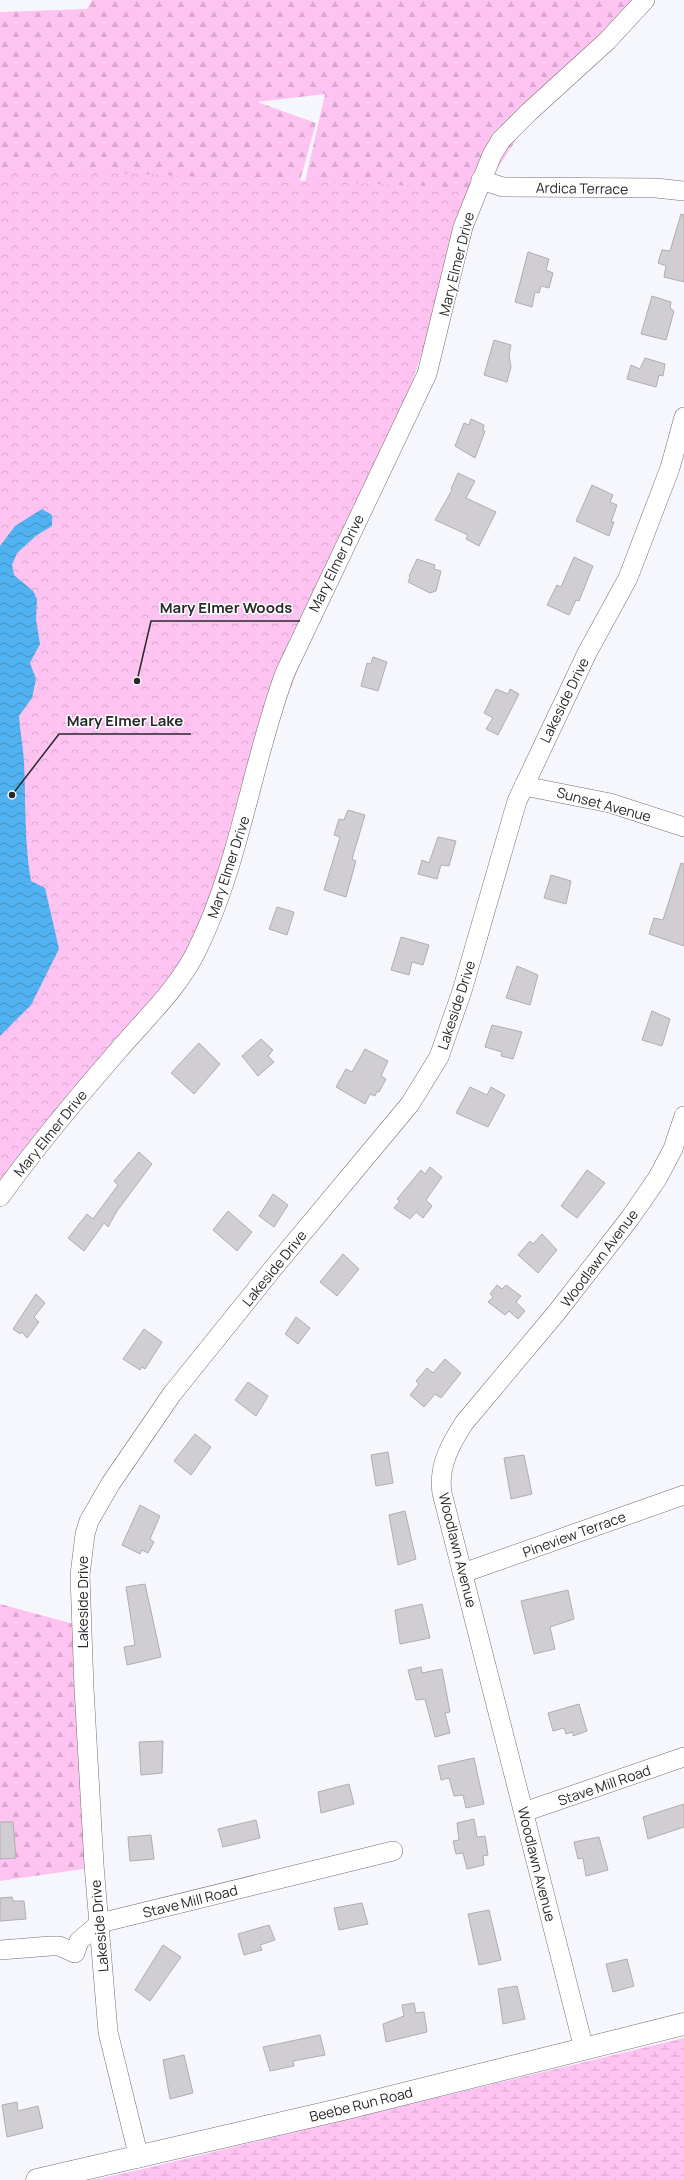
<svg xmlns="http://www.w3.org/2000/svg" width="684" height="2180" font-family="Manrope,sans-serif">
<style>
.forest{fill:url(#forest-firs)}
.wetland{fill:url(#wetland-marsh)}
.park{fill:url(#park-crowns)}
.water{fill:url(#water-waves)}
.building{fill:#d0cdd3;stroke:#b0adb3}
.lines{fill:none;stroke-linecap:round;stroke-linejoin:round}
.street-casing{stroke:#717077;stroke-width:20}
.secondary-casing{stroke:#717077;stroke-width:23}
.street{stroke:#fff;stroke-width:19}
.secondary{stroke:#fff;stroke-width:22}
.labels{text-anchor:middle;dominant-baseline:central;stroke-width:3;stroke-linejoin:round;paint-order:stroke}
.street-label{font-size:14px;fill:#29292c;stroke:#fff}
.leader{fill:none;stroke:#29292c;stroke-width:1.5}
.callout-dot{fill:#29292c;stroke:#fff;stroke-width:1.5}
.callout-label{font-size:15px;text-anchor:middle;font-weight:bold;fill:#29292c;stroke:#fff;stroke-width:3;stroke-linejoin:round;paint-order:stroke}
</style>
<defs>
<pattern id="forest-firs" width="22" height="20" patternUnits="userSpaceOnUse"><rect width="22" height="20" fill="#fec3f1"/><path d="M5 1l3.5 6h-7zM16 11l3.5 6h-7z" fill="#daa8cf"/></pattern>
<pattern id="wetland-marsh" width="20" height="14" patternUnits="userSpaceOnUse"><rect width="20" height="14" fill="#fec3f1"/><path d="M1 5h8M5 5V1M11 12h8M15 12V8" fill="none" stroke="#daa8cf"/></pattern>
<pattern id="park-crowns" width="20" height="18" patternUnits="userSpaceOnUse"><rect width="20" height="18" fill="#fec3f1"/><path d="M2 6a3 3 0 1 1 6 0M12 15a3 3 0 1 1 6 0" fill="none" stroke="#daa8cf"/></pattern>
<pattern id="water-waves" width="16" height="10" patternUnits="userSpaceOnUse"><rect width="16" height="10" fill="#50b2f0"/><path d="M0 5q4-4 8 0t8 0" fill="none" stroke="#4291c3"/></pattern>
</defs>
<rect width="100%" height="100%" fill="#f6f6fd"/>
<g class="forest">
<path d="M92,0H638L552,85L484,189L182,969L261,376L325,94L257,102L316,123L250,361L0,521V12L87,9Z"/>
<path d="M0,1604L81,1626L97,1867L0,1881Z"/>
</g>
<path class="wetland" d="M684,2038V2180H93L147,2168Z"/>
<path class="park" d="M0,168L470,188L428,335L411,385L285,652L213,893L179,967L0,1187Z"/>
<path class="water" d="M42,509L52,515V526L37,535L17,553L12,565L14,575L33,591L37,599L36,620L40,644L30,663L36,679L32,698L19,716C20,731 23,747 24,762C26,802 24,841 31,881L45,888L59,949L31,1005L0,1036V546L15,526Z"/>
<g class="building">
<path d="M681,214L684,215V282L664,277L666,266L658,263L662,250L670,251Z"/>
<path d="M528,252L549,259L546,270L553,273L549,288L541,286L539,293L535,292L532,307L515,302Z"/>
<path d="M652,296L671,302L670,308L674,311L666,340L641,334Z"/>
<path d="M494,340L511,345L509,355L511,367L507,382L484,375Z"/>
<path d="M645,358L665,364L663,376L659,375L656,387L627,379L631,365L640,369Z"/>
<path d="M471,419L484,425L483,430L485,431L475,458L455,446L464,423L469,425Z"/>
<path d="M458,473L475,481L466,498L496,512L479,546L466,539L468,535L435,520L452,490L451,489Z"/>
<path d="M592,485L613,495L610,502L617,505L611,522H614L609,536L576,521Z"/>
<path d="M574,557L593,566L579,601L576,600L569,615L547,605L557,585L561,587Z"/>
<path d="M417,559L435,565L434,569L441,571L436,591L430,593L408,582L410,577L409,576Z"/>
<path d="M373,657L387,662L378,691L361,686L367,663L371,664Z"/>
<path d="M496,689L508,694L510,689L519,694L498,735L486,729L493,718L484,713Z"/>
<path d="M348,810L365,815L352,859L356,861L346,897L324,890L340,837L334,835L339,819L344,820Z"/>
<path d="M438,837L456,841L449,866L441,865L437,879L418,874L422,860L429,863Z"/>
<path d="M681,863L684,864V946L649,934L654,918L663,920Z"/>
<path d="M551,875L571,881L566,904L544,898Z"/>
<path d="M277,907L294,912L287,935L269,929Z"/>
<path d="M401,937L429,945L423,965L412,962L409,975L391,970Z"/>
<path d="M517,966L538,975L530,1005L506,998Z"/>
<path d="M652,1011L670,1019L662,1046L642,1040Z"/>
<path d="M492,1025L522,1032L513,1059L501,1056L502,1052L485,1047Z"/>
<path d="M261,1039L273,1050L268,1056L274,1062L258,1076L242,1056Z"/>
<path d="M199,1043L220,1064L194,1094L171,1073Z"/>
<path d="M365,1049L388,1061L381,1076L386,1079L379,1092L377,1091L375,1096L370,1094L365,1104L336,1087L346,1069L352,1072Z"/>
<path d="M470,1087L487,1095L491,1087L505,1095L488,1127L456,1113Z"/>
<path d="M139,1152L152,1164L117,1211L108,1227L104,1223L84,1251L68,1238L87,1214L93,1219L118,1185L114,1181Z"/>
<path d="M430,1167L442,1177L426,1200L432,1206L423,1218L416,1212L410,1219L394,1208L400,1201L397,1199L421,1170L425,1174Z"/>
<path d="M587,1170L605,1183L577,1218L561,1206Z"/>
<path d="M273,1194L288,1205L274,1227L259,1216Z"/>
<path d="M228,1211L252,1232L237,1251L213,1230Z"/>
<path d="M542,1234L557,1250L538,1273L518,1255L530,1241L533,1244Z"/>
<path d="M343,1254L359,1269L337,1296L320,1282Z"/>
<path d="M497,1285L502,1289L506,1285L521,1296L516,1302L525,1311L518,1319L509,1311L505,1315L488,1302L493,1297L490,1294Z"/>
<path d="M36,1294L45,1303L34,1317L39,1322L27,1338L22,1332L20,1334L13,1329Z"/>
<path d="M296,1317L310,1328L298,1344L285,1334Z"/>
<path d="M144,1329L162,1342L145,1369L142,1367L140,1370L123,1359Z"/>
<path d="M445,1359L461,1373L441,1398L435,1394L424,1407L410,1395L419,1384L416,1381L427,1368L433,1373Z"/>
<path d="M248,1382L268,1396L256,1416L235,1400Z"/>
<path d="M195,1434L211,1447L191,1475L174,1461Z"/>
<path d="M388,1452L393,1483L376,1486L371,1455Z"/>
<path d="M524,1455L532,1494L511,1499L504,1458Z"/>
<path d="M140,1505L160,1516L150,1539L154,1542L148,1553L142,1550L140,1554L122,1545Z"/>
<path d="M405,1511L416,1559L398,1565L389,1515Z"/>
<path d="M145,1584L161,1657L127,1665L124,1647L135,1645L126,1587Z"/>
<path d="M568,1590L574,1619L550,1627L555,1649L534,1654L521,1601Z"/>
<path d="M422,1604L430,1638L400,1644L395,1610Z"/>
<path d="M421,1667L422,1673L442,1669L450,1712L445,1713L450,1733L435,1737L425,1699L416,1700L408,1670Z"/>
<path d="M579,1704L587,1731L573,1736V1732L566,1734L564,1728L553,1731L548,1713Z"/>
<path d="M163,1741L162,1773L141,1775L139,1742Z"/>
<path d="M474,1758L484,1804L466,1808L463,1795L454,1796L449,1778L441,1780L438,1766Z"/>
<path d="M349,1784L354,1804L321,1813L318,1792Z"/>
<path d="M684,1804V1827L648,1839L643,1817Z"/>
<path d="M474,1819L477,1837L485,1836L488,1855L483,1856L484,1865L467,1869L463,1853L456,1854L453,1841L459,1840L457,1823Z"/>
<path d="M256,1820L260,1838L223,1847L218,1829Z"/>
<path d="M0,1822H13L16,1858L0,1859Z"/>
<path d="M151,1835L154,1859L130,1861L128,1837Z"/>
<path d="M599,1837L608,1870L586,1876L583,1858L578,1859L574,1842Z"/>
<path d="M12,1897L13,1901H24L26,1919L0,1921V1898Z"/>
<path d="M362,1903L368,1924L339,1930L334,1908Z"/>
<path d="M489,1910L501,1960L479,1965L468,1914Z"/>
<path d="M269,1925L275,1940L260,1945L262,1950L244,1955L238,1934Z"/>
<path d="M163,1945L181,1957L150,2001L135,1990Z"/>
<path d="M627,1959L634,1986L613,1992L606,1964Z"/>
<path d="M517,1986L525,2019L503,2024L498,1989Z"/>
<path d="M414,2003L416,2013L424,2012L427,2032L386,2042L383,2024L404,2016L402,2005Z"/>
<path d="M320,2035L325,2055L293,2061L294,2066L270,2071L263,2047Z"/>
<path d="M184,2055L193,2093L170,2099L163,2060Z"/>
<path d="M17,2102L18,2111L38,2106L43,2128L7,2137L2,2105Z"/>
</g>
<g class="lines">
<defs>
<g id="street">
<path d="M481,180L503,187L656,188L684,191"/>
<path d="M524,786L610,803L684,827"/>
<path d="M0,1197C36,1147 76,1099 117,1052C144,1020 177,990 196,952C240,864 251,765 285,673L427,374L463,227L492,155L501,140L529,112L607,41L645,0"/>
<path d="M463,1573L684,1495"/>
<path d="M524,1812L684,1757"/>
<path d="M0,1950L51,1946H59L75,1953L79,1941L100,1923L393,1851"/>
<path d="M584,2049L442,1493C438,1466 450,1445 464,1423L557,1312L630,1218L657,1179L673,1149L684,1116"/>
<path d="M139,2158L108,2032L94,1865L84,1688L80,1575L85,1534L89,1521L111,1483L172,1394L275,1266L410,1104L439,1057L462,991L517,801L587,653L628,578L670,468L684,417"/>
</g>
<path id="secondary" d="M37,2180L343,2109L684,2024"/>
</defs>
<use href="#street" class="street-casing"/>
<use href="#secondary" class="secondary-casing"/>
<use href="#street" class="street"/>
<use href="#secondary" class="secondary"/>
</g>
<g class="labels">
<g class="street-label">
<text transform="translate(582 188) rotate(1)">Ardica Terrace</text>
<text transform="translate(456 264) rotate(-76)">Mary Elmer Drive</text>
<text transform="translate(336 563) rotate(-64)">Mary Elmer Drive</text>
<text transform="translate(564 700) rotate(-64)">Lakeside Drive</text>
<text transform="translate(604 804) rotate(15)">Sunset Avenue</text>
<text transform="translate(228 867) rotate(-72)">Mary Elmer Drive</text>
<text transform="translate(456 1005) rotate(-72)">Lakeside Drive</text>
<text transform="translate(50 1133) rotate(-51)">Mary Elmer Drive</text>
<text transform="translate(599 1258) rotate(-53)">Woodlawn Avenue</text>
<text transform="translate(274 1268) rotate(-51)">Lakeside Drive</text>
<text transform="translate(574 1534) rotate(-20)">Pineview Terrace</text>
<text transform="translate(458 1550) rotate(76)">Woodlawn Avenue</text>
<text transform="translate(82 1602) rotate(-90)">Lakeside Drive</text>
<text transform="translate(604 1785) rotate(-19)">Stave Mill Road</text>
<text transform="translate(537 1864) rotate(76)">Woodlawn Avenue</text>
<text transform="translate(190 1901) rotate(-14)">Stave Mill Road</text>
<text transform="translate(99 1926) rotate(-95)">Lakeside Drive</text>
<text transform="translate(361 2104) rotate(-14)">Beebe Run Road</text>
</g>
</g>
<path class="leader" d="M137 681L151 621H300M12 795L59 734H191"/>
<g class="callout-dot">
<circle cx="137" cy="681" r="4"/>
<circle cx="12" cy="795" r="4"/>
</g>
<g class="callout-label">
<text x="226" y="613">Mary Elmer Woods</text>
<text x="125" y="726">Mary Elmer Lake</text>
</g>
</svg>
